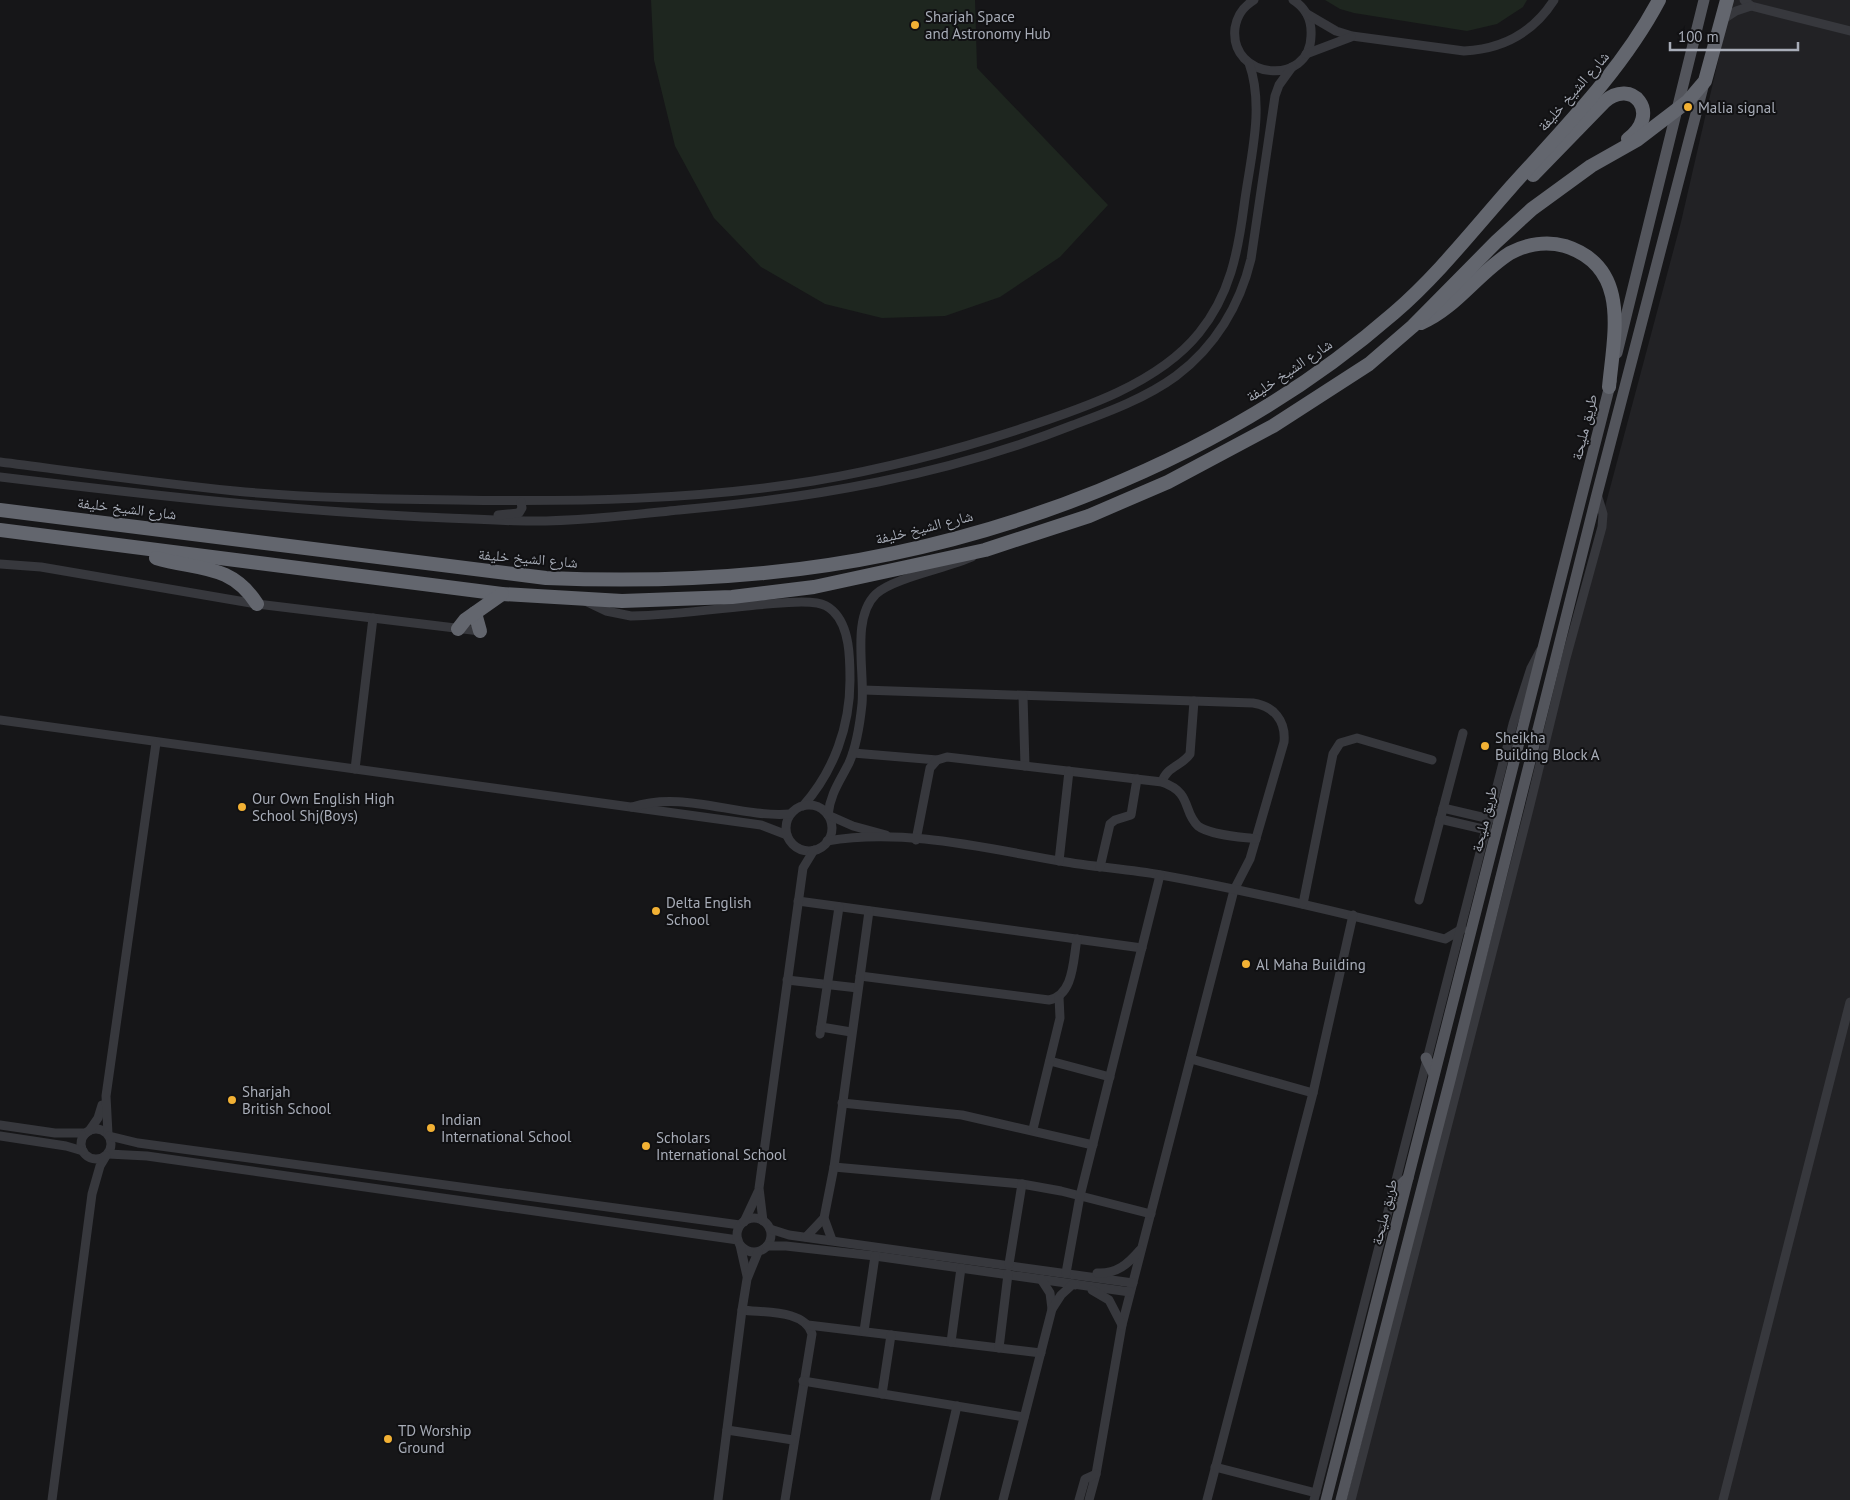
<svg xmlns="http://www.w3.org/2000/svg" width="1850" height="1500" font-family="'PT Sans','Noto Naskh Arabic',sans-serif">
<style>
.built{fill:#222225}
.green{fill:#1e261f}
.lines{fill:none;stroke-linecap:round;stroke-linejoin:round}
.minor{stroke:#37383d;stroke-width:9}
.major{stroke:#53555c;stroke-width:11}
.highway{stroke:#63666e;stroke-width:14}
.poi-dot{fill:#f2b134;stroke:#111113;stroke-width:2}
.labels{text-anchor:middle;dominant-baseline:central;stroke-width:4;stroke-linejoin:round;paint-order:stroke}
.poi-label{font-size:15px;fill:#a8adb8;stroke:#111113;text-anchor:start}
.street-label{font-size:15px;fill:#a8adb8;stroke:#111113}
</style>
<rect width="100%" height="100%" fill="#161618"/>
<path class="built" d="M1732,0H1850V1500H1350L1471,1009L1681,222Z"/>
<g class="green">
<path d="M651,0H975L977,68L1108,205L1060,257L1000,297L945,316L882,318L825,304L761,267L714,218L675,146L654,60Z"/>
<path d="M1325,0H1527L1523,7L1497,24L1467,31L1354,13L1340,9Z"/>
</g>
<g class="lines">
<g class="minor">
<path d="M1254,0C1243,7 1237,15 1235,28C1229,80 1310,87 1311,36C1312,21 1306,8 1293,0"/>
<path d="M1744,0L1751,6L1850,31"/>
<path d="M1307,14L1336,31L1352,36L1464,51C1502,49 1533,33 1554,0"/>
<path d="M1722,20L1736,11L1751,6"/>
<path d="M1306,54L1351,37"/>
<path d="M0,462C78,472 156,483 235,491C308,498 382,499 456,500C574,502 696,500 813,481C883,469 953,451 1020,429C1081,409 1158,384 1199,333C1230,295 1238,252 1244,206C1250,159 1265,108 1249,63"/>
<path d="M0,477C141,494 281,510 423,517C459,518 495,521 531,521C580,521 630,515 679,510C814,498 947,475 1073,425C1108,412 1146,398 1176,376C1215,347 1240,305 1251,259L1275,96L1279,85L1292,67"/>
<path d="M498,515L519,513L522,508L521,502"/>
<path d="M0,564L41,567L257,604L480,631"/>
<path d="M585,601L606,611L631,616C673,615 715,609 756,605C775,604 797,600 817,603C823,604 829,607 833,611C850,627 850,659 850,680C850,726 834,771 803,806"/>
<path d="M863,690L1253,703C1274,706 1286,721 1284,742L1250,859L1234,890L1122,1325L1096,1474L1089,1500"/>
<path d="M1023,696L1025,766"/>
<path d="M0,720L761,825L787,835"/>
<path d="M853,753L937,760"/>
<path d="M355,769L373,618"/>
<path d="M1162,782C1166,767 1182,766 1190,754L1194,701"/>
<circle cx="809" cy="828" r="23"/>
<path d="M632,807C685,790 737,818 790,814"/>
<path d="M1443,808L1490,819"/>
<path d="M1440,819L1487,830"/>
<path d="M886,835L853,826L828,815C830,794 840,781 849,763C857,745 860,723 862,704C865,671 851,618 876,594C893,578 948,568 972,557"/>
<path d="M916,840L930,768L937,760L947,757L1162,782C1193,793 1182,811 1198,826C1209,835 1242,837 1256,839"/>
<path d="M827,841C904,828 984,848 1060,861C1093,867 1127,869 1161,875C1257,892 1351,915 1445,939L1462,929"/>
<path d="M1059,861L1069,771"/>
<path d="M1100,867L1110,824L1115,820L1131,815L1137,779"/>
<path d="M1419,900L1463,733"/>
<path d="M798,901L1142,948"/>
<path d="M1303,904L1333,754L1340,743L1357,738L1432,760"/>
<path d="M860,976L1049,1000C1074,995 1073,960 1077,939"/>
<path d="M787,980L858,988"/>
<path d="M821,1027L851,1032"/>
<path d="M820,1034L839,907"/>
<path d="M1191,1059L1313,1093"/>
<path d="M1050,1061L1110,1077"/>
<path d="M842,1103L962,1115L1093,1145"/>
<path d="M0,1125L55,1133H86"/>
<circle cx="96" cy="1144" r="15"/>
<path d="M1033,1129L1060,1018L1059,997"/>
<path d="M89,1131L98,1118L102,1105"/>
<path d="M108,1134L106,1096L156,743"/>
<path d="M0,1136L66,1146L83,1151"/>
<path d="M109,1136L138,1143L740,1225"/>
<path d="M108,1154L147,1156L738,1240"/>
<path d="M834,1167L1022,1184L1061,1191L1151,1214"/>
<circle cx="754" cy="1235" r="17"/>
<path d="M763,1221L759,1188L803,868L814,850"/>
<path d="M744,1222L758,1192"/>
<path d="M770,1229L789,1235L1133,1283"/>
<path d="M806,1237L824,1218"/>
<path d="M832,1240L824,1218L834,1167L869,911"/>
<path d="M740,1245L747,1276"/>
<path d="M767,1246H786L875,1256L1130,1292"/>
<path d="M1009,1264L1022,1184"/>
<path d="M1066,1273L1080,1196L1160,875"/>
<path d="M1097,1273C1117,1274 1128,1264 1140,1250"/>
<path d="M1041,1279L1050,1293L1052,1309"/>
<path d="M1092,1290L1109,1300L1122,1325"/>
<path d="M742,1310C763,1313 805,1309 812,1334L785,1500"/>
<path d="M808,1325L1041,1353"/>
<path d="M864,1331L875,1256"/>
<path d="M951,1342L961,1268"/>
<path d="M999,1348L1008,1274"/>
<path d="M803,1381L1024,1417"/>
<path d="M882,1394L891,1335"/>
<path d="M727,1430L793,1440"/>
<path d="M1215,1467L1316,1493"/>
<path d="M52,1500L92,1194L100,1166L106,1156"/>
<path d="M718,1500L742,1310L747,1279L758,1252"/>
<path d="M935,1500L957,1406"/>
<path d="M1003,1500L1052,1309L1061,1295L1073,1284L1075,1285"/>
<path d="M1079,1500L1085,1479L1096,1474"/>
<path d="M1207,1500L1313,1093L1353,915"/>
<path d="M1314,1500L1513,724L1531,668L1540,651"/>
<path d="M1351,1500L1529,809L1566,658L1602,527L1603,514L1597,494"/>
<path d="M1723,1500L1850,1002"/>
</g>
<g class="major">
<path d="M1617,353L1704,0"/>
<path d="M1426,1058L1434,1074"/>
<path d="M1393,1193L1408,1178"/>
<path d="M1326,1500L1611,381"/>
<path d="M1341,1500L1450,1080L1597,494L1704,83"/>
</g>
<g class="highway">
<path d="M1533,175L1604,102C1632,77 1662,113 1628,139"/>
<path d="M1421,323C1456,308 1478,273 1510,253C1527,244 1547,241 1565,246C1631,267 1614,334 1609,387"/>
<path d="M0,510L546,578C619,581 692,580 764,573C988,551 1223,462 1394,313C1437,276 1473,230 1511,187C1564,128 1622,70 1659,0"/>
<path d="M0,530L502,594L622,601L732,597L814,587L985,550L1089,516L1168,482L1273,426L1369,364L1413,326L1496,242L1532,209L1591,166L1637,140L1688,101L1705,81L1727,0"/>
<path d="M156,558C197,570 231,563 257,604"/>
<path d="M475,613L480,631"/>
<path d="M458,629L465,620L502,594"/>
</g>
</g>
<g class="poi-dot">
<circle cx="915" cy="25" r="5"/>
<circle cx="1688" cy="107" r="5"/>
<circle cx="1485" cy="746" r="5"/>
<circle cx="242" cy="807" r="5"/>
<circle cx="656" cy="911" r="5"/>
<circle cx="1246" cy="964" r="5"/>
<circle cx="232" cy="1100" r="5"/>
<circle cx="431" cy="1128" r="5"/>
<circle cx="646" cy="1146" r="5"/>
<circle cx="388" cy="1439" r="5"/>
</g>
<g class="labels">
<g class="poi-label">
<text x="925" y="16">Sharjah Space<tspan x="925" dy="17">and Astronomy Hub</tspan></text>
<text x="1698" y="107">Malia signal</text>
<text x="1495" y="737">Sheikha<tspan x="1495" dy="17">Building Block A</tspan></text>
<text x="252" y="798">Our Own English High<tspan x="252" dy="17">School Shj(Boys)</tspan></text>
<text x="666" y="902">Delta English<tspan x="666" dy="17">School</tspan></text>
<text x="1256" y="964">Al Maha Building</text>
<text x="242" y="1091">Sharjah<tspan x="242" dy="17">British School</tspan></text>
<text x="441" y="1119">Indian<tspan x="441" dy="17">International School</tspan></text>
<text x="656" y="1137">Scholars<tspan x="656" dy="17">International School</tspan></text>
<text x="398" y="1430">TD Worship<tspan x="398" dy="17">Ground</tspan></text>
</g>
<g class="street-label">
<text transform="translate(1573 91) rotate(-49)">شارع الشيخ خليفة</text>
<text transform="translate(1289 370) rotate(-34)">شارع الشيخ خليفة</text>
<text transform="translate(1584 427) rotate(-76)">طريق مليحة</text>
<text transform="translate(127 508) rotate(7)">شارع الشيخ خليفة</text>
<text transform="translate(924 527) rotate(-14)">شارع الشيخ خليفة</text>
<text transform="translate(528 558) rotate(5)">شارع الشيخ خليفة</text>
<text transform="translate(1484 819) rotate(-76)">طريق مليحة</text>
<text transform="translate(1384 1212) rotate(-76)">طريق مليحة</text>
</g>
</g>
<path d="M1670 42v8h128v-8" fill="none" stroke="#a8adb8" stroke-width="2.5"/>
<text x="1678" y="42" font-size="15" fill="#a8adb8" stroke="#111113" stroke-width="4" paint-order="stroke">100 m</text>
</svg>
